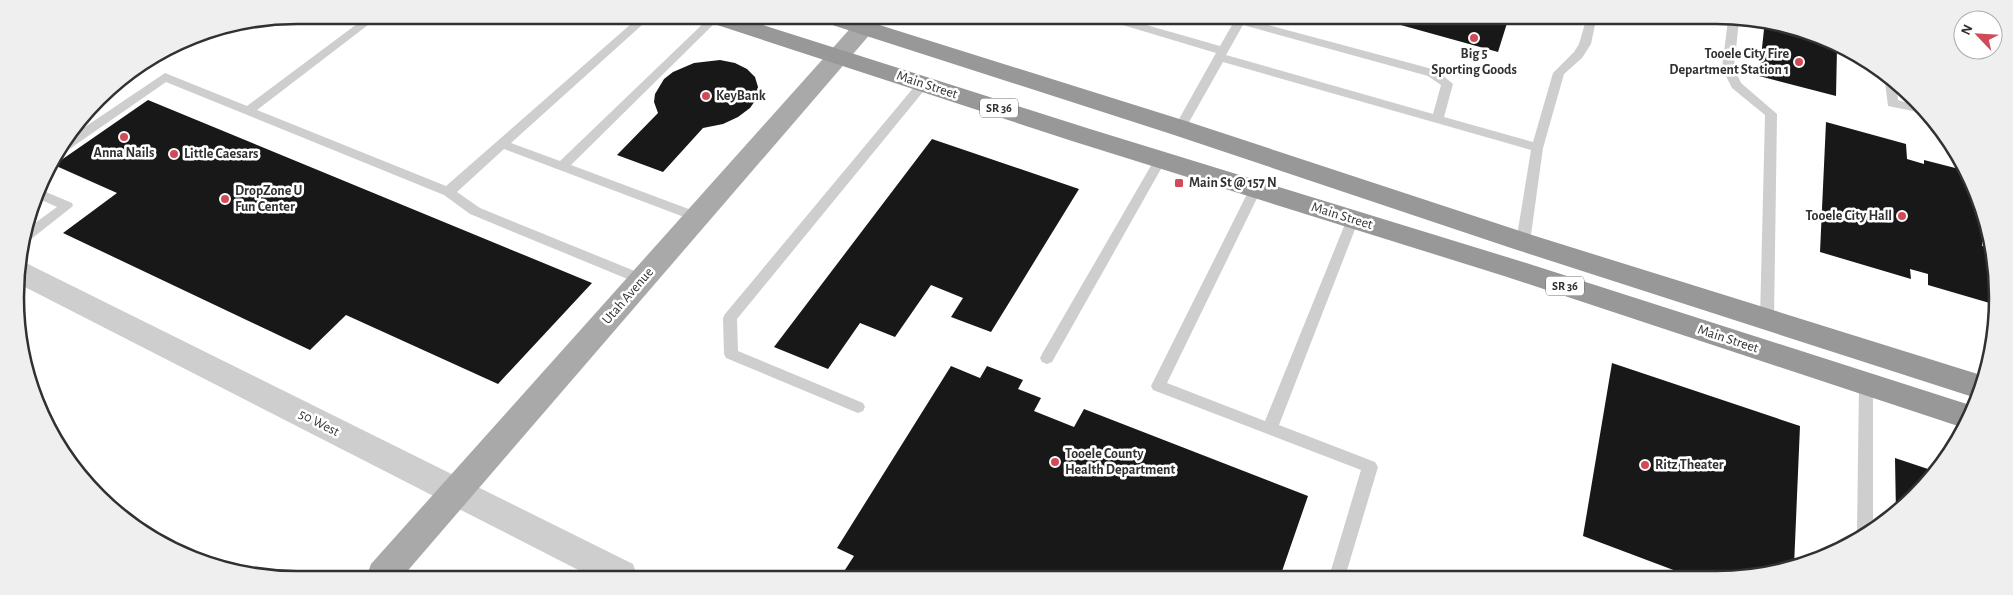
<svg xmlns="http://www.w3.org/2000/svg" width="2013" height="595" font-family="'Alegreya Sans',sans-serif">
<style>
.building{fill:#181818}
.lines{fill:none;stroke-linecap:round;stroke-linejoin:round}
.lane{fill:#cecece;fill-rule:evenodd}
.street{fill:#cecece;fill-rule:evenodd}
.primary{fill:#a9a9a9;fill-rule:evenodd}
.highway{fill:#989898;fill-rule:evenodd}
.poi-dot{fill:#d14a57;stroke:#fff;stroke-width:2}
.labels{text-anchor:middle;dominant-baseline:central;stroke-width:5;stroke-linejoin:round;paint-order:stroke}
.shield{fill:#fff;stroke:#6f6f6f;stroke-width:1}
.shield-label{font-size:12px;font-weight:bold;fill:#313131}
.poi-label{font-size:14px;font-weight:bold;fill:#313131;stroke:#fff;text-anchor:start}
.street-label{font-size:14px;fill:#313131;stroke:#fff}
.rim{fill:none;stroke:#313131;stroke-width:2.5}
</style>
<rect width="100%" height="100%" fill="#fff"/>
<g class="building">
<path d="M1379,19H1396L1508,20L1498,52Z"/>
<path d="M1765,20H1771L1837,48L1836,96L1759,76Z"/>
<path d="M720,60L735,63L747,69L755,77L758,87L757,98L750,108L738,117L723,124L703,128L663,172L617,155L658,113L654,102L655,94L664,79L673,72L694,63Z"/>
<path d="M148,100L592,283L498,384L346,315L310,350L63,233L117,193L54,165Z"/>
<path d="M1826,122L1906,144L1907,159L1924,164V160L1963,170L1991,240L1982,237V246L1993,249V304L1928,285V274L1910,269L1911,279L1820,252Z"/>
<path d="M932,139L1079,189L991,332L951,317L963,298L931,285L895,337L860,323L828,369L774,347Z"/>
<path d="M1612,363L1800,426L1794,566L1752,578L1684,577V574L1583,536Z"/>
<path d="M951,366L980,378L987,366L1023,380L1018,389L1041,398L1034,411L1074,427L1084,409L1308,496L1280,577L885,576L876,572L873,576H841L854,556L837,548Z"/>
<path d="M1895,458L1934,471L1902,510L1896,514Z"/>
</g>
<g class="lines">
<g class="lane">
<path d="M369,15H381L257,110L446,186L640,16H652L511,143L560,161L710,17H721L571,165L702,214L703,217L702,220H692L504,149L457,192L480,208L647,276L649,280L647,284L642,285L470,214L444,195L166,82L68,150H61L73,135L165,73L247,106Z"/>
<path d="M1105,18H1122L1220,46L1236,18L1246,19L1436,70L1453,84L1444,117L1533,142L1553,73L1574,52L1579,44L1586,20H1596L1591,44L1582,58L1564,74L1543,148L1530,242L1528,245H1518L1516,242L1531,150L1223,62L1184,131H1176L1174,128L1216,53L1106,20ZM1243,25L1428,76L1441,85L1433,114L1226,55Z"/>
<path d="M1728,20H1739L1734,68L1741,83L1777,114L1774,319L1772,323L1767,325L1762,323L1760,319L1765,115L1732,88L1722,68Z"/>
<path d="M1887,79L1897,87L1898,100L1914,105L1923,113L1888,106L1885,82Z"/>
<path d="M923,80L929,84L927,87L737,319L738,351L863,403L865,407L863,411L858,413L853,411L726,358L724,354L723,318L725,314L919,81Z"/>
<path d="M1160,156L1166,160L1052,362L1047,364L1042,362L1040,358L1042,354L1156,157Z"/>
<path d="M1256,183L1260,185L1262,188L1167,383L1265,421L1347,219L1348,216H1358L1359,219L1279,425L1375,462L1378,467L1345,577H1329L1361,470L1153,390L1151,386L1250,188L1252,185Z"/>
<path d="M39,189L72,203L73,206L30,240L23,241L27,229L57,207L37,198Z"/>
<path d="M1866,378L1871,380L1873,384V528L1859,537L1857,533L1859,384L1861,380Z"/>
</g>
<g class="street">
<path d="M860,17H883C875,28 870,36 856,32L853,27Z"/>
<path d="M17,261L28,264L633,564L637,575H588L19,284Z"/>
</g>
<path class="primary" d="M864,20L872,22L875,27L872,32L404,575H367L371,564L856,22Z"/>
<g class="highway">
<path d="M705,17H738L1090,129L1523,262L1973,406L1964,428L1504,276L1072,141L708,22Z"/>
<path d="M820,17H854L1189,122L1532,235L1984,376L1976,398L1514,249L1171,134L823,22Z"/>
</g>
</g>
<g class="poi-dot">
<circle cx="1474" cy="38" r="5"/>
<circle cx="1799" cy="62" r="5"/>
<circle cx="706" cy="96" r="5"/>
<circle cx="124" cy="137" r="5"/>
<circle cx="174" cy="154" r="5"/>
<rect x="1174" y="178" width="10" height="10" rx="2.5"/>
<circle cx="225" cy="199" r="5"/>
<circle cx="1902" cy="216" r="5"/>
<circle cx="1055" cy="462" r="5"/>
<circle cx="1645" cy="465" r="5"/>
</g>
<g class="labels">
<g class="shield">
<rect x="980" y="98.5" width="38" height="19" rx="4"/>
<rect x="1546" y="276.5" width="38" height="19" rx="4"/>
</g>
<g class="shield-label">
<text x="999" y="108">SR 36</text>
<text x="1565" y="286">SR 36</text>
</g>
<g class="poi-label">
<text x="1474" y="54" text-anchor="middle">Big 5<tspan x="1474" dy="16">Sporting Goods</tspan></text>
<text x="1789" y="54" text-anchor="end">Tooele City Fire<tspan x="1789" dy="16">Department Station 1</tspan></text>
<text x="716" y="96">KeyBank</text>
<text x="124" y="153" text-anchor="middle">Anna Nails</text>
<text x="184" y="154">Little Caesars</text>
<text x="1189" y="183">Main St @ 157 N</text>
<text x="235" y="191">DropZone U<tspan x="235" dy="16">Fun Center</tspan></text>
<text x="1892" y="216" text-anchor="end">Tooele City Hall</text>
<text x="1065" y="454">Tooele County<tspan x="1065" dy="16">Health Department</tspan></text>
<text x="1655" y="465">Ritz Theater</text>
</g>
<g class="street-label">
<text transform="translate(927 85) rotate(18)">Main Street</text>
<text transform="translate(1342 216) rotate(17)">Main Street</text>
<text transform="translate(628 296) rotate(-49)">Utah Avenue</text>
<text transform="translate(1728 339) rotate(18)">Main Street</text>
<text transform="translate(319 423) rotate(27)">50 West</text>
</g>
</g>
<path d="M0 0H2013V595H0ZM297 24H1716A273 273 0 0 1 1989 297V298A273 273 0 0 1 1716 571H297A273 273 0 0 1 24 298V297A273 273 0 0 1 297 24Z" fill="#efefef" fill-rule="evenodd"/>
<path class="rim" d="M297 24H1716A273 273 0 0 1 1989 297V298A273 273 0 0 1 1716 571H297A273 273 0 0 1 24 298V297A273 273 0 0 1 297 24Z"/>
<g transform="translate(1978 35) rotate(295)"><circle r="24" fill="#ffffff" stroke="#adadad"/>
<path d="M0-4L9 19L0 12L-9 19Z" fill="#d14a57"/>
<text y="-8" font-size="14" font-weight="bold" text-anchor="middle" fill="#313131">N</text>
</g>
</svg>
